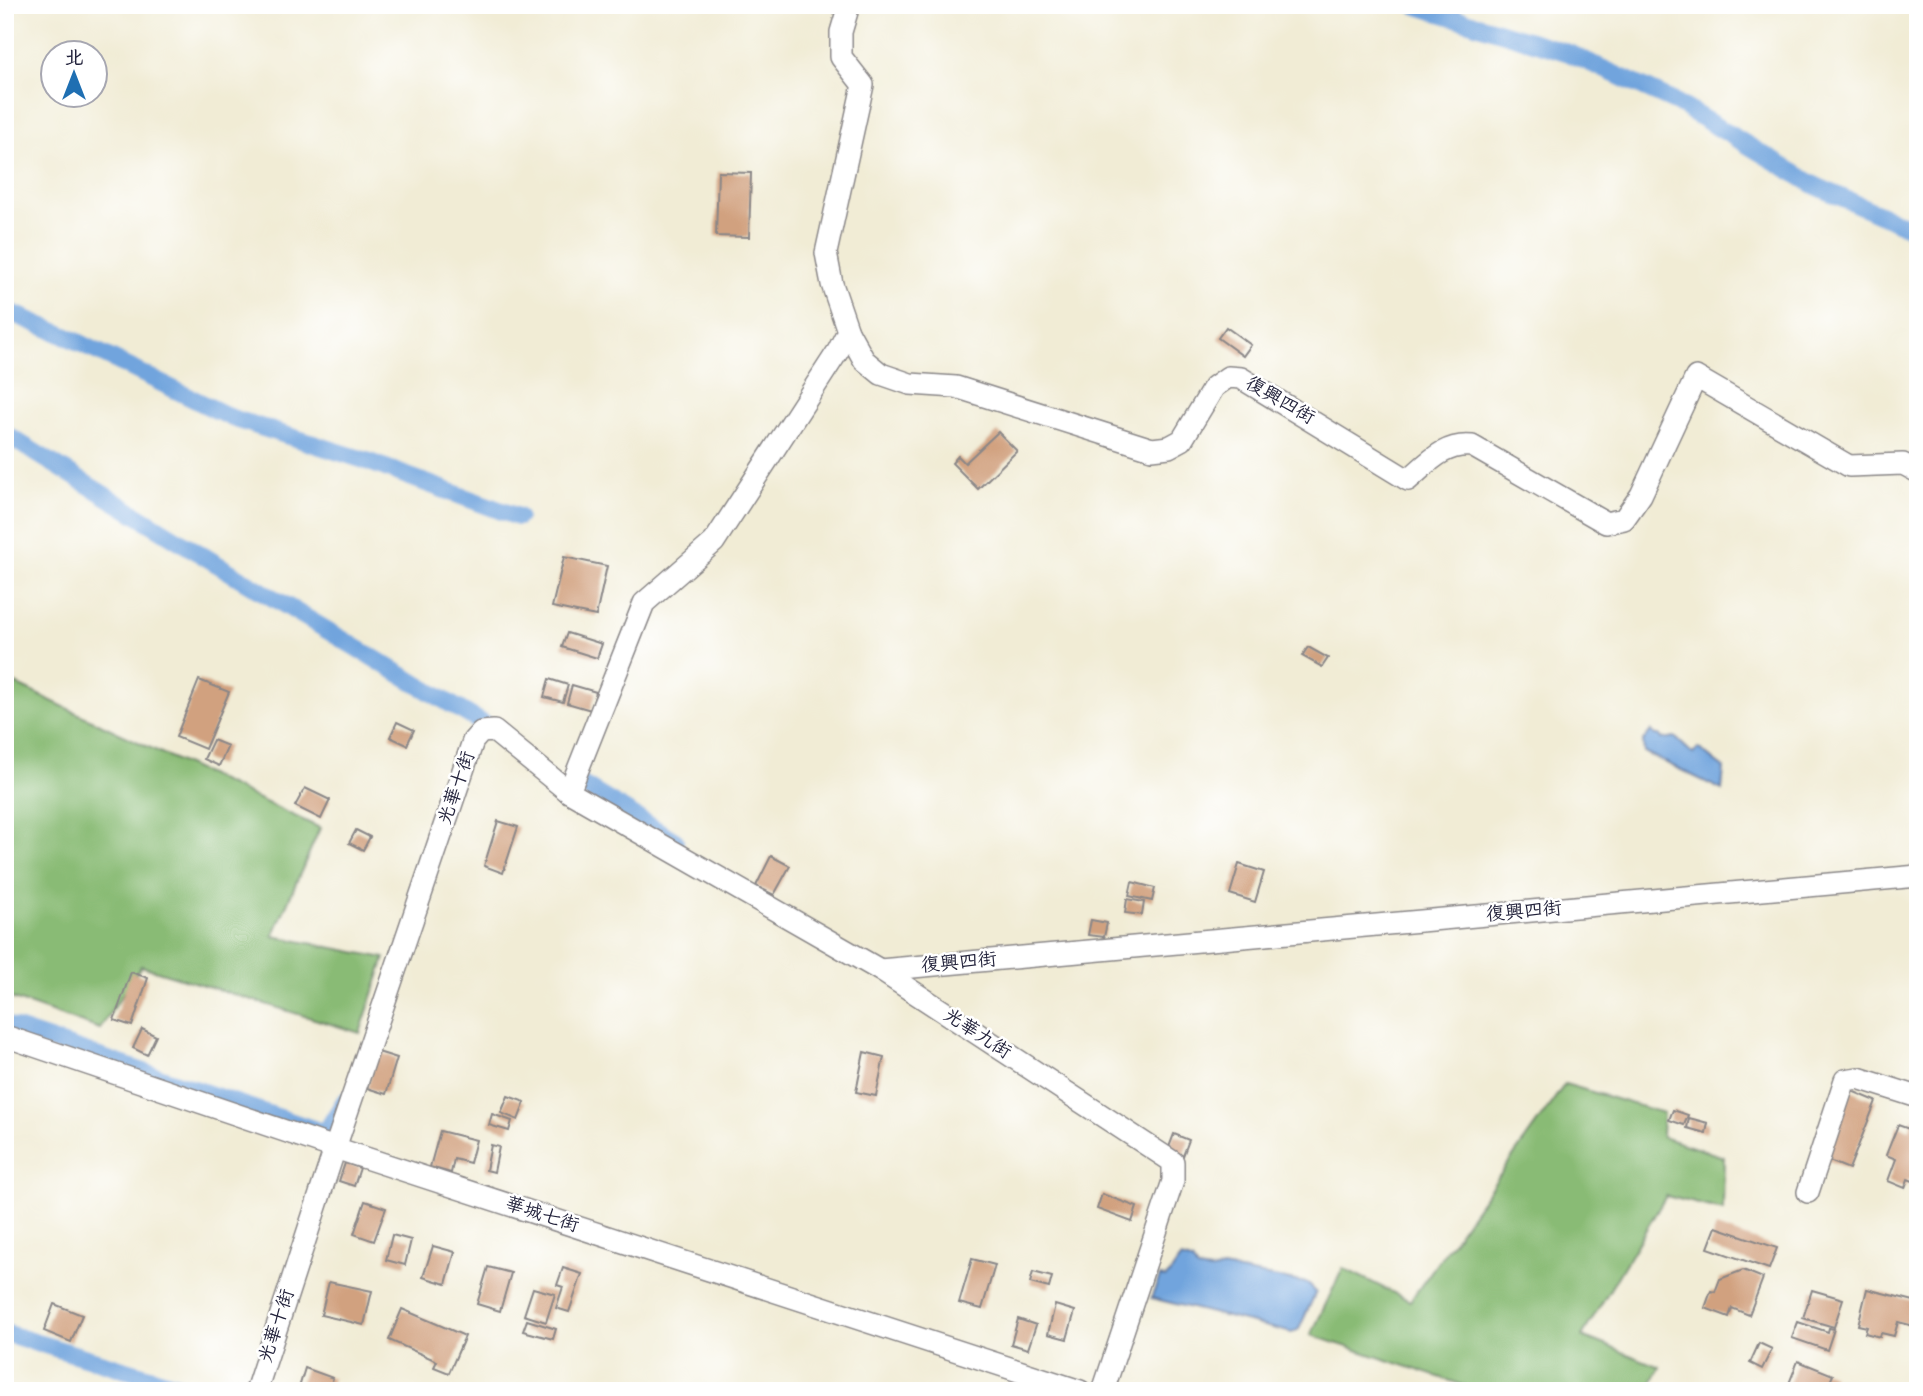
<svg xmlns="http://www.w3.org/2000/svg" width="1923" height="1396" font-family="Kalam,'LXGW WenKai TC',sans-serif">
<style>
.forest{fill:#89bb74;stroke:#566e58;stroke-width:2}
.water{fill:#71a4dd;stroke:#4a638c;stroke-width:2}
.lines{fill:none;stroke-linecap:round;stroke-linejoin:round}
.canal{stroke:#71a4dd;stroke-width:18}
.building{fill:#d1a17f}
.street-casing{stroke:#8a8788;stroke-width:24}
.street{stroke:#fff;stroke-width:21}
.labels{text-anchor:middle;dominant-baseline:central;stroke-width:5;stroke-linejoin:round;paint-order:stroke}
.street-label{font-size:19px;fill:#22223b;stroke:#fff}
</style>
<rect width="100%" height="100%" fill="#fff"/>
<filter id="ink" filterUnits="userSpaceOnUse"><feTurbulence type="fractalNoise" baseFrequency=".0143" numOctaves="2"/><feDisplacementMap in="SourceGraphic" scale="14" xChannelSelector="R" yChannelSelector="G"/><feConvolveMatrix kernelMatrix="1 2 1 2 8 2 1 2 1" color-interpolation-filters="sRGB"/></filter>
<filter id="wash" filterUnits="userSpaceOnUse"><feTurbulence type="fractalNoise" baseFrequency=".00686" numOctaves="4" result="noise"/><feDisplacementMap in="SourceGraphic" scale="28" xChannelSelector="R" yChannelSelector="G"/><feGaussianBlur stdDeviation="1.57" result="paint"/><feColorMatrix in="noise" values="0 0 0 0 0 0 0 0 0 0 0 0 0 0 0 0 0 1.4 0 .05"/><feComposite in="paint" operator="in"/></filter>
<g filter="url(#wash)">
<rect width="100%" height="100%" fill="#f1ecd5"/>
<g class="forest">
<path d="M5,679L320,828L273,936L385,958L360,1033L141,966L100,1029L5,996Z"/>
<path d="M1565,1084L1663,1113L1662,1137L1724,1157L1723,1210L1666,1196L1582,1336L1660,1367L1648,1391H1481L1311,1335L1343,1268L1410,1301Z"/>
</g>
<g class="water">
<path d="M1651,731L1656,735H1660L1662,739L1675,737L1693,754L1698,748C1708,755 1714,762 1724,768L1722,790L1644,752L1643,741Z"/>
<path d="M1181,1258L1192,1261L1197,1269L1211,1271L1223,1268L1307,1283L1316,1292L1299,1329L1292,1333L1151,1298L1160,1277L1165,1278C1173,1272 1174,1265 1181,1258Z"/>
</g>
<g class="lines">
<g class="canal">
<path d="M1414,5L1569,53L1677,103L1816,186L1918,231"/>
<path d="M5,310L70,338L232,418L364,460L518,517"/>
<path d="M5,434L243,580L499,733"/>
<path d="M576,781L675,841"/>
<path d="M5,1025L325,1133L345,1101"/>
<path d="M5,1333L196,1391"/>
</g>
</g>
<g id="blocks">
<g class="building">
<path d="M718,172L751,173L749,237L716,236Z"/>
<path d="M1226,327L1251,345L1243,356L1218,338Z"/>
<path d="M998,432L1017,451L978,489L952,463L958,456L965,463Z"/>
<path d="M564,557L607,566L596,616L552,607Z"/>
<path d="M567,633L602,644L597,658L562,647Z"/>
<path d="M1308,647L1328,658L1322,667L1302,656Z"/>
<path d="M549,679L568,685L563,702L544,697Z"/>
<path d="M199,680L229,692L205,749L176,737Z"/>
<path d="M572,685L596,692L591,710L567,703Z"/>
<path d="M397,722L414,730L407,745L390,737Z"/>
<path d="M213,740L228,746L219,766L204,759Z"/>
<path d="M305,788L330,800L321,819L295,806Z"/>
<path d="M498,821L518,827L503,873L484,866Z"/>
<path d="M356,830L370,837L363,850L349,843Z"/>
<path d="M771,856L790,866L774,895L756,886Z"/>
<path d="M1239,864L1264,872L1255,902L1230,894Z"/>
<path d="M1132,882L1155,888L1152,901L1129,896Z"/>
<path d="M1127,899L1144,902L1142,915L1125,913Z"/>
<path d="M1091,920L1107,923L1104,937L1088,935Z"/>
<path d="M131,972L148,978L132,1026L114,1020Z"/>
<path d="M142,1029L156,1036L147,1055L133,1048Z"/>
<path d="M378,1052L397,1058L386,1094L367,1088Z"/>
<path d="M864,1052L884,1057L876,1096L856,1092Z"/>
<path d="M1852,1091L1876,1101L1849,1169L1824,1159Z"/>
<path d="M508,1096L525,1102L518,1120L501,1113Z"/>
<path d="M1673,1110L1688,1115L1684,1125L1669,1120Z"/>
<path d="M492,1114L512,1121L509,1131L489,1125Z"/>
<path d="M1689,1118L1708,1123L1706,1133L1687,1128Z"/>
<path d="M1913,1118L1918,1120V1183L1908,1179L1905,1188L1888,1181L1896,1159L1886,1155L1898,1125L1909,1129Z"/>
<path d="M440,1131L476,1140L470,1163L454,1159L451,1173L430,1167Z"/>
<path d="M1174,1134L1189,1140L1183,1156L1168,1150Z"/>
<path d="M491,1145L499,1147L494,1172L486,1170Z"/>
<path d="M345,1163L360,1168L354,1186L339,1181Z"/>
<path d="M1102,1194L1137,1207L1132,1222L1097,1209Z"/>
<path d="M365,1201L386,1208L374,1241L354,1234Z"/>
<path d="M1716,1227L1777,1248L1769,1269L1708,1248Z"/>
<path d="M392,1235L411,1240L405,1265L386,1260Z"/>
<path d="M433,1246L455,1252L446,1284L423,1277Z"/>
<path d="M972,1259L995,1265L982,1309L959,1303Z"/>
<path d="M488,1267L511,1273L500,1311L477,1304Z"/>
<path d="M563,1268L582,1274L569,1312L556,1308L563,1287L557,1285Z"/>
<path d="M1743,1270L1763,1278L1749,1315L1732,1308L1729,1317L1705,1308L1711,1291L1715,1292L1720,1279Z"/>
<path d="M1033,1272L1052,1277L1049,1288L1030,1283Z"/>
<path d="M329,1282L372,1291L364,1325L321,1315Z"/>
<path d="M533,1288L555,1294L546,1322L524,1315Z"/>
<path d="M1867,1289L1918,1302V1327L1898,1322L1894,1336L1881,1333L1880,1337L1865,1333L1867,1327L1858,1325Z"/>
<path d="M1812,1290L1843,1299L1834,1327L1803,1318Z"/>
<path d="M54,1304L82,1315L71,1342L44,1331Z"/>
<path d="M1055,1305L1075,1311L1067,1339L1048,1334Z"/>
<path d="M402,1309L465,1336L449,1373L434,1367L437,1361L389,1340Z"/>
<path d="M1018,1319L1036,1325L1028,1349L1011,1344Z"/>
<path d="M527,1320L556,1329L553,1339L523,1331Z"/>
<path d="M1798,1322L1828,1332L1829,1328L1834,1329L1827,1350L1792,1338Z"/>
<path d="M1759,1343L1772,1349L1762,1369L1750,1363Z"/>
<path d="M1798,1361L1833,1375L1829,1384L1837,1387L1836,1391H1786Z"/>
<path d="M305,1368L333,1378L329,1391H298Z"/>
</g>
</g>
</g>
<g filter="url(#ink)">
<use href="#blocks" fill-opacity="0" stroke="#8a8788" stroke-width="2"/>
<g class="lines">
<defs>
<g id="street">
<path d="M849,5L841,32V57L863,85L826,253L832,284L848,331L864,360L881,374L910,384L956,387L1152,449L1169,447L1182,440L1214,387L1228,377L1241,378L1408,480C1428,463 1444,443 1472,446L1606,523L1624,519L1641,495L1696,377L1849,466L1903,464L1918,472"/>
<path d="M569,792L880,970L1173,1162V1181L1103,1391"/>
<path d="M880,970L1918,876"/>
<path d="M5,1036L335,1148L1080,1391"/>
<path d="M1808,1192L1845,1080L1858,1078L1918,1097"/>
<path d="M256,1391L335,1148L473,741L481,732L494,731L569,792L644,603L714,542L838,351L848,331"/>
</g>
</defs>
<use href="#street" class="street-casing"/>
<use href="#street" class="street"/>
</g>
</g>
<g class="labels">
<g class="street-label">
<text transform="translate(1280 401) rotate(30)">復興四街</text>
<text transform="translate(457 788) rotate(-71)">光華十街</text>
<text transform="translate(1524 912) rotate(-5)">復興四街</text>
<text transform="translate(959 963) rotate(-5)">復興四街</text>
<text transform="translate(977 1034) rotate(33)">光華九街</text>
<text transform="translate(542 1215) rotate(18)">華城七街</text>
<text transform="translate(277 1326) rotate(-72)">光華十街</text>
</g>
</g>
<rect width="1923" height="1396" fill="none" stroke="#fff" stroke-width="28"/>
<g transform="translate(74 74)"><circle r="33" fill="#ffffff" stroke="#a7a7b1" stroke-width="2"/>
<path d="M0-5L12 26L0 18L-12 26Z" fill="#1f6fb2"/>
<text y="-10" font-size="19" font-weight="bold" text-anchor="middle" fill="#22223b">北</text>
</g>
</svg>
